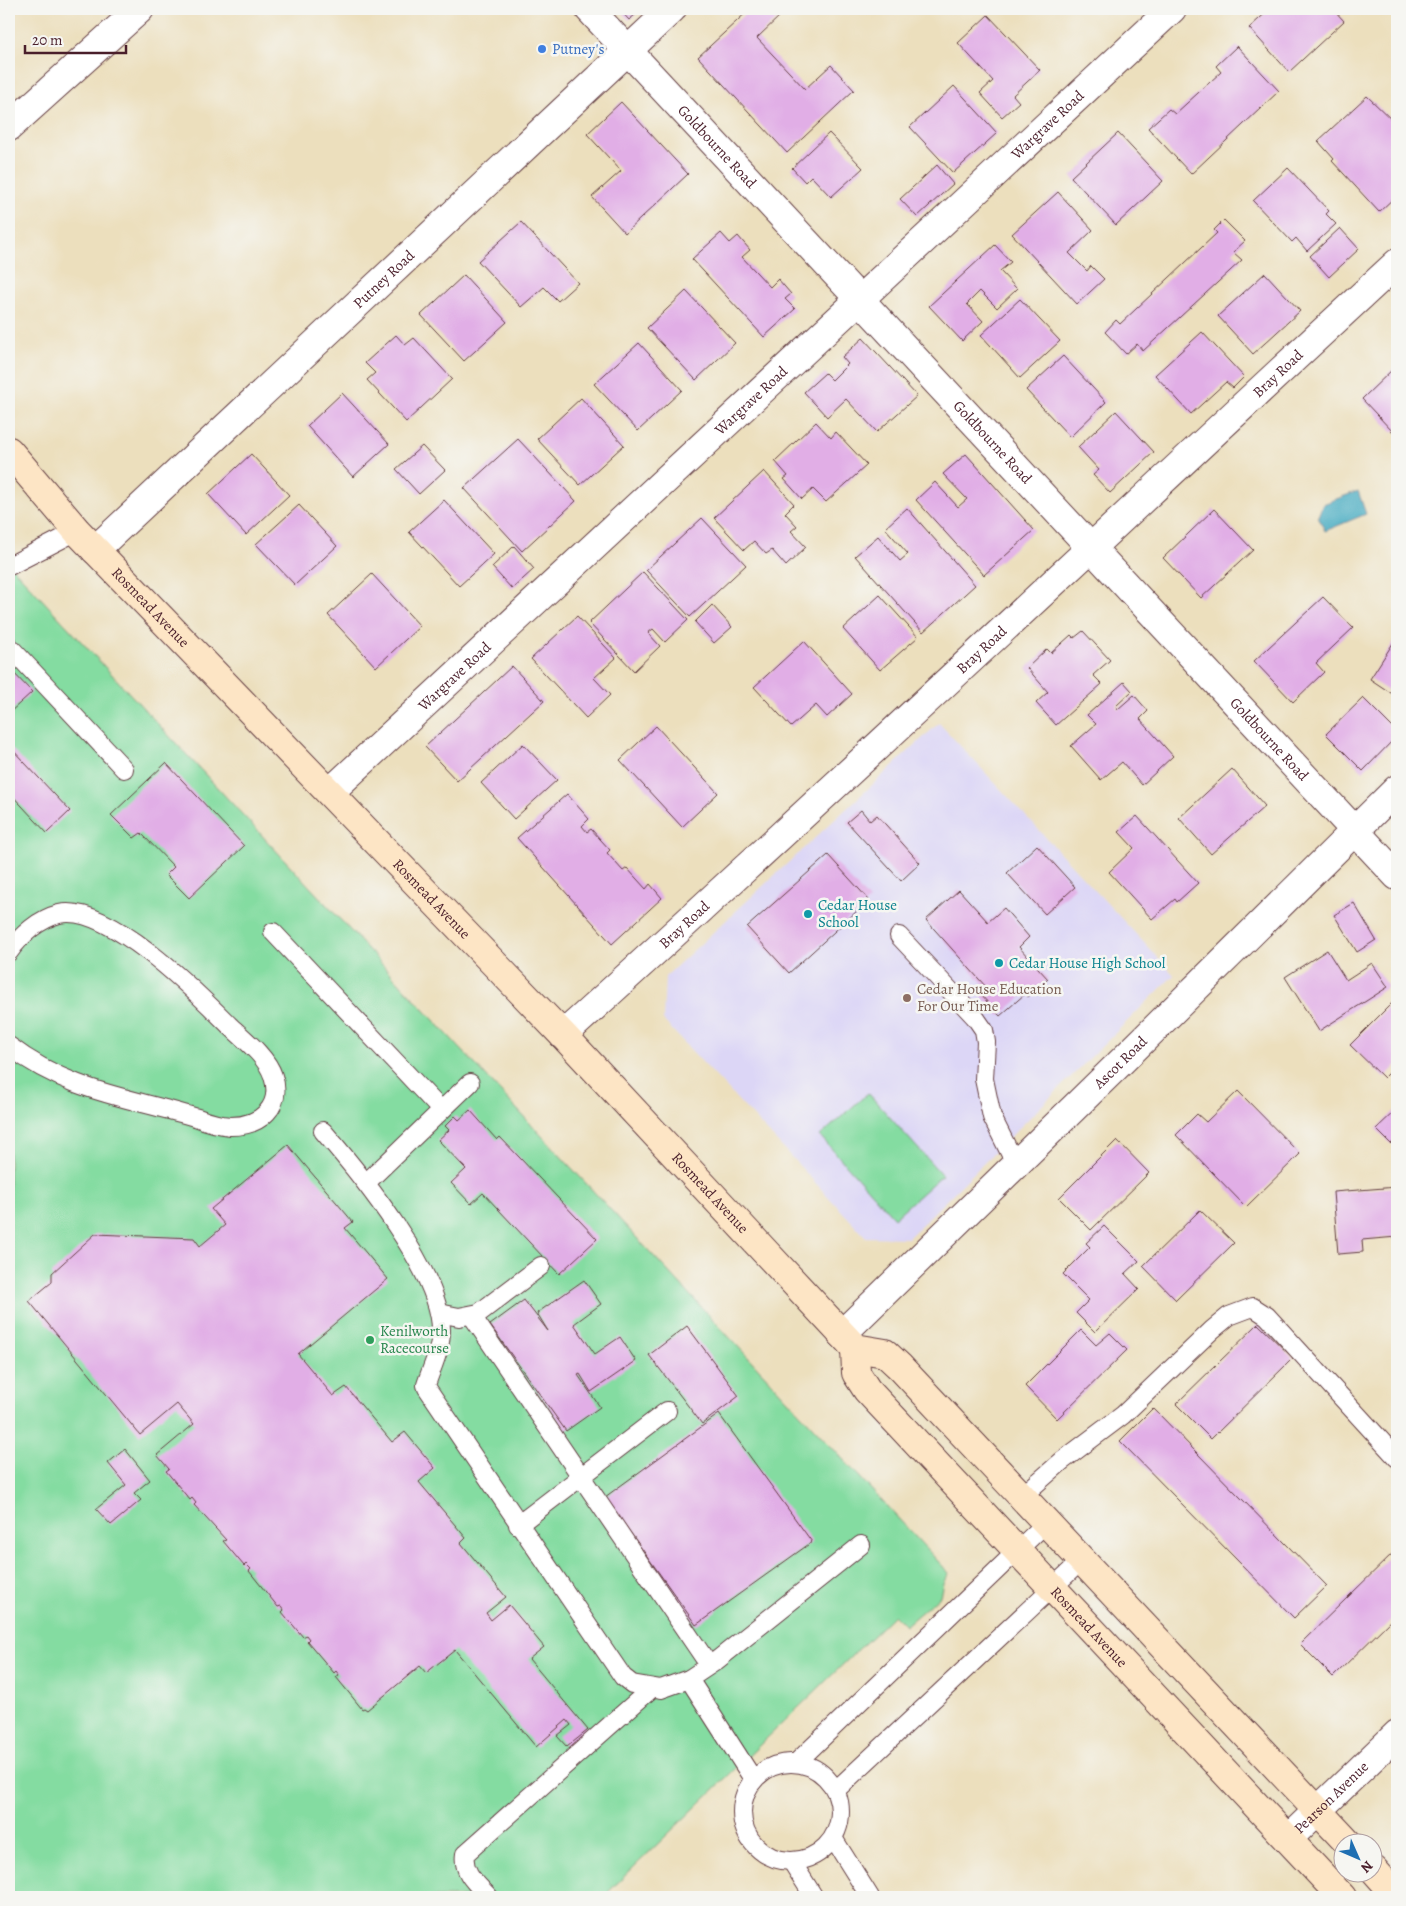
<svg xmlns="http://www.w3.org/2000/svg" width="1406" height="1906" font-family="Alegreya,serif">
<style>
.built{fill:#dcd6f6}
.green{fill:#84dca1;stroke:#677e66}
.water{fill:#40a9c0;stroke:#456476}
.building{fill:#e1aee6}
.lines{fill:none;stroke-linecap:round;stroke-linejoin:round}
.lane-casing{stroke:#623c41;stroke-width:20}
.street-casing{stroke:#623c41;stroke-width:30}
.secondary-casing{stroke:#623c41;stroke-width:30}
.lane{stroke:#fff;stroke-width:18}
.street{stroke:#fff;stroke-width:28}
.secondary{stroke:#fde5c5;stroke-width:28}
.shop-dot{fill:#3f7fe0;stroke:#f6f6f2;stroke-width:2}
.culture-dot{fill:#0f9aa8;stroke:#f6f6f2;stroke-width:2}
.education-dot{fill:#8d6e63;stroke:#f6f6f2;stroke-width:2}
.leisure-dot{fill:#2e9e5b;stroke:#f6f6f2;stroke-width:2}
.labels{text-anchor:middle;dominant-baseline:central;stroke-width:5;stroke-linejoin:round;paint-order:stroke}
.shop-label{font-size:15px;fill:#366cbe;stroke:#f6f6f2;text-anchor:start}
.street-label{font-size:15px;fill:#4a1f2b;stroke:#f6f6f2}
.culture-label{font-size:15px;fill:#0d838f;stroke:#f6f6f2;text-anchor:start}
.education-label{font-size:15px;fill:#785e54;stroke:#f6f6f2;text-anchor:start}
.leisure-label{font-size:15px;fill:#27864d;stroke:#f6f6f2;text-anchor:start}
</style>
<rect width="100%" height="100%" fill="#f6f6f2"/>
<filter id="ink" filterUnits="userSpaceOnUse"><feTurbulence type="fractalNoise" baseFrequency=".02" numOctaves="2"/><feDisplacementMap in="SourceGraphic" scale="10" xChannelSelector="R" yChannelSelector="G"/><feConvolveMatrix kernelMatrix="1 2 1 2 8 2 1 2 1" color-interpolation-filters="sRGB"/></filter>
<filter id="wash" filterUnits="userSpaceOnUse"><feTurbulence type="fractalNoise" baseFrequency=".0096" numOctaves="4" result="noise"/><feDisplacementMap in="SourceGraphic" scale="20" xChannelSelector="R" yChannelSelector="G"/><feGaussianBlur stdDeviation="1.12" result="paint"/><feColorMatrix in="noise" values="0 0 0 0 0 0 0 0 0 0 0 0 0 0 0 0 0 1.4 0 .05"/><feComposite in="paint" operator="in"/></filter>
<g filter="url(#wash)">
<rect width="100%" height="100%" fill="#ecdfbd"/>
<path class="built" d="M939,723L1174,975L908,1238L866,1237L663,1020L665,977Z"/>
<g class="green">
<path d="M9,564L949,1573L943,1583L940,1596L905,1626L894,1615L603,1897H9Z"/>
<path d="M868,1093L942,1175L894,1218L820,1136Z"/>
</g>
<path class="water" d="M1358,491L1366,514L1325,531L1318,516L1323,504Z"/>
<g id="blocks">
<g class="building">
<path d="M619,9H642L629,20Z"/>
<path d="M750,9H779L783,13L757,38L805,89L831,65L854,90L787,153L698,57Z"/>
<path d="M1270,9H1333L1344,21L1289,72L1249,28Z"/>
<path d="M988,15L1040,70L1013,95L1019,102L1002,117L980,93L993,81L958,43Z"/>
<path d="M1237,46L1279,91L1191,174L1148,128L1169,109L1175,114L1221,72L1216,66Z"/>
<path d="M954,86L997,133L953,173L910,127Z"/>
<path d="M1367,96L1397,125V195L1379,212L1332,161L1334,159L1318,141Z"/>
<path d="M621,102L688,174L625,233L592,197L621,171L587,134Z"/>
<path d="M829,133L863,168L831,197L811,176L805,182L792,168Z"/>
<path d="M1118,133L1163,181L1116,225L1071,177Z"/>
<path d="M937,165L953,184L917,217L900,199Z"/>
<path d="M1288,168L1329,211L1326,214L1336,224L1307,251L1296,238L1292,242L1253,201Z"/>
<path d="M1058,192L1093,230L1069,253L1087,271L1091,266L1104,279L1077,304L1012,234Z"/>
<path d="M1224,220L1245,241L1233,252L1242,260L1143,351L1137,344L1126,354L1105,332L1116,320L1120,324L1217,233L1214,230Z"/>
<path d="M521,222L578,283L558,301L544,287L521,307L478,261Z"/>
<path d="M1340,228L1359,249L1329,277L1310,256Z"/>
<path d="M721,233L730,243L738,236L750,250L742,257L770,287L778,279L791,294L785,299L795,309L764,337L692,259Z"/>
<path d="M995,245L1011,262L1000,271L1017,289L997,308L980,291L967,304L983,321L962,341L929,306Z"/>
<path d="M1265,273L1300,311L1253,354L1218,316Z"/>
<path d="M464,275L507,322L464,361L421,315Z"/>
<path d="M686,291L735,343L696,380L647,328Z"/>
<path d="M1020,299L1060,341L1020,378L981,335Z"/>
<path d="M1202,332L1244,377L1233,388L1226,382L1191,414L1155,375Z"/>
<path d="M396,335L405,345L414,338L452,379L406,422L367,380L375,373L365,363Z"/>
<path d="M863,338L917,396L877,432L846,399L827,417L804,392L825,373L832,380L848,364L842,357Z"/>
<path d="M639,343L682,390L638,431L594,384Z"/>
<path d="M1063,356L1106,402L1070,437L1026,390Z"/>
<path d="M1397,365V429L1393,432L1362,399Z"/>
<path d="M342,393L389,444L353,477L307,426Z"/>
<path d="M581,398L624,445L580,485L537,439Z"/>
<path d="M1116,411L1154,452L1110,493L1093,475L1099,470L1078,447Z"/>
<path d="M816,422L831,438L836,432L867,465L826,502L813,489L802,499L784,479L788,476L775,461Z"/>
<path d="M518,439L576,501L522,551L464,488Z"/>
<path d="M422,446L445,470L419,494L396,469Z"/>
<path d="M251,454L289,495L246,535L208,494Z"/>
<path d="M966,454L1034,530L984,575L916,500L935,482L958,507L967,499L943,474Z"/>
<path d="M764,471L794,504L785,513L797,526L791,531L806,547L786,566L772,550L766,554L754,541L744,550L714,518Z"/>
<path d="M444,500L494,554L459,586L409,532Z"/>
<path d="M299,505L337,546L295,585L256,544Z"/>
<path d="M907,508L975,585L923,632L855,556L878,536L900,561L908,554L885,528Z"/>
<path d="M1214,509L1253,550L1201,598L1163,558Z"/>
<path d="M702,518L746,565L690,617L646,570Z"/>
<path d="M514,546L534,569L512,589L492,567Z"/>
<path d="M643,572L688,620L665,642L653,629L648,633L660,646L634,671L589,623Z"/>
<path d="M372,574L420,626L376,667L328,615Z"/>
<path d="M880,595L918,637L880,670L843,629Z"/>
<path d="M1323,597L1353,628L1316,663L1324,672L1293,702L1254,661Z"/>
<path d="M712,605L732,627L714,643L695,622Z"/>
<path d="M577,616L616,658L594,678L610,695L586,718L531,659Z"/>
<path d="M1083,631L1110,660L1093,675L1102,684L1056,725L1036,703L1048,692L1027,668L1047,649L1051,653L1071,635L1074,638Z"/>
<path d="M1397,637V697L1370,679Z"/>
<path d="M804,641L852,694L827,717L816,705L791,727L754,687Z"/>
<path d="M512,666L544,701L457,781L425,747Z"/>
<path d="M9,668L32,692L9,713Z"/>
<path d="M1124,682L1132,691L1116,706L1118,709L1134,695L1148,711L1140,719L1173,756L1142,785L1122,762L1101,780L1071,746L1096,724L1087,715Z"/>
<path d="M1363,698L1397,732V736L1363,771L1326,734Z"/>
<path d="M656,726L718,793L682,827L620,760Z"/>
<path d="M523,744L557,780L514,819L481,783Z"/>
<path d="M9,746L70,811L47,833L9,792Z"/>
<path d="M166,763L244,846L189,898L166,875L174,867L141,833L134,838L111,815Z"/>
<path d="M1232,769L1265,806L1211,854L1179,818Z"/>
<path d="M567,794L589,819L582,826L587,832L591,829L610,850L607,853L623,871L627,868L646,889L650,884L662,898L612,944L517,838Z"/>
<path d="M861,810L870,821L877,815L920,863L901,881L847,822Z"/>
<path d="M1137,816L1198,883L1177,902L1175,899L1152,919L1109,872L1134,848L1119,832Z"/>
<path d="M1037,845L1075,887L1045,914L1007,873Z"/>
<path d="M828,855L869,900L789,973L747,927Z"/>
<path d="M959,890L988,922L1004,908L1029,937L1019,947L1048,979L1028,997L1026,993L1000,1016L980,994L987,988L926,920Z"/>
<path d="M1354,903L1376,940L1357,952L1334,915Z"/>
<path d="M1327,950L1346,980L1372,963L1388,987L1319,1031L1285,977Z"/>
<path d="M1397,998V1065L1384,1078L1350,1045Z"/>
<path d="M1238,1091L1300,1154L1246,1207L1176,1135L1197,1114L1206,1122Z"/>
<path d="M1397,1109V1138L1391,1144L1376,1129Z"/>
<path d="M470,1110L497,1140L500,1137L597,1239L559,1274L483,1193L471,1204L451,1183L466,1169L438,1140L449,1130L445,1126L455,1116L459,1120Z"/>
<path d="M1117,1140L1149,1173L1091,1230L1059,1198Z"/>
<path d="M288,1145L353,1222L345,1228L388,1279L298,1354L333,1396L346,1387L392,1442L405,1432L435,1468L419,1482L466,1538L461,1543L506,1597L486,1613L491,1620L509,1605L544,1647L529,1659L588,1730L567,1747L557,1736L571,1725L567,1720L536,1747L455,1650L426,1673L420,1666L367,1710L364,1708L362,1709L336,1677L339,1675L336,1671L334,1673L307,1641L309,1639L306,1635L303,1637L282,1612L284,1610L281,1606L278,1607L249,1571L251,1569L246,1564L244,1566L223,1541L226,1540L194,1505L196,1503L192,1498L190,1500L166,1471L169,1469L157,1455L194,1424L177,1404L140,1435L29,1301L52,1282V1273L95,1234L194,1238L200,1246L225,1225L211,1209Z"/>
<path d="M1397,1187V1237L1362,1240L1363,1252L1338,1254L1333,1192Z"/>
<path d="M1200,1210L1234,1243L1176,1300L1143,1266Z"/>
<path d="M1104,1226L1139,1261L1125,1274L1139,1289L1095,1332L1076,1313L1089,1300L1063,1274L1090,1247L1086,1243Z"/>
<path d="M584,1280L601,1304L574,1324L595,1354L620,1337L636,1361L591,1392L580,1374L578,1375L600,1407L566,1431L490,1325L524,1300L548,1331L537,1313Z"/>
<path d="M1258,1324L1293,1358L1211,1439L1176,1404Z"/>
<path d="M687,1326L739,1396L702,1424L649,1355Z"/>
<path d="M1081,1330L1096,1345L1110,1333L1127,1350L1057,1419L1025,1386Z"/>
<path d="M1153,1408L1327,1586L1294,1618L1120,1441Z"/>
<path d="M719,1414L812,1542L696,1625L605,1497Z"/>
<path d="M125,1449L150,1480L134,1493L141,1500L111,1525L96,1509L126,1485L108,1463Z"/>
<path d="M1397,1549V1614L1333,1677L1300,1644Z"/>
</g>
</g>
</g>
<g filter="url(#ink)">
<use href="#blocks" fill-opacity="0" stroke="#623c41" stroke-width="1"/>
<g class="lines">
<defs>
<g id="lane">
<path d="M9,566L77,531"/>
<path d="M9,646L124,769"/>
<path d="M273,932L441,1110"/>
<path d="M899,936L975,1017L984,1030L986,1042L984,1079L992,1117L1016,1165"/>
<path d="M9,952C21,935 39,919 59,914C108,903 197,993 229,1025C244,1039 267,1057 273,1076C283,1107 260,1126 231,1126C219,1125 208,1122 198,1118C128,1097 69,1092 9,1046"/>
<path d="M323,1131C360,1174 441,1273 441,1330C441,1350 432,1366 426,1385L427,1388L623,1677L632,1684L661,1689L689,1679L716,1661L861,1545"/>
<path d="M367,1182L470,1083"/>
<path d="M439,1313L459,1317L479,1313L541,1266"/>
<path d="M472,1316L709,1665"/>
<path d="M1021,1497L1062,1461L1123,1415L1212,1330L1229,1316L1253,1307L1267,1316L1397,1458"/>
<path d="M518,1525L667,1411"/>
<path d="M689,1679L753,1779"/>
<path d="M797,1762L1046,1523"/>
<circle cx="791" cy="1812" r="49"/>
<path d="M836,1790L1081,1561"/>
<path d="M833,1838L870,1897"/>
<path d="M792,1862L814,1897"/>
<path d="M489,1897C477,1884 462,1873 465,1854L652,1688"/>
</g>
<g id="street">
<path id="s1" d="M589,9L1397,876"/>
<path d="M9,127L140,9"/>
<path id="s2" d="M95,550L672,9"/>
<path id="s3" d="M330,792L1172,9"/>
<path id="s4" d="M563,1035C844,781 1119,520 1397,263"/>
<path id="s5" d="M842,1334L1123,1060L1397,789"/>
<path id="s6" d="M1288,1839L1397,1734"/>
</g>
<g id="secondary">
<path id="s7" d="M9,451L77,531L563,1035L855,1348L885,1353L900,1367L1349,1844"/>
<path id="s8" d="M855,1348L856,1373L867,1390L1342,1897"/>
<path d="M1374,1870L1397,1896"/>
</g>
</defs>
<use href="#lane" class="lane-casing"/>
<use href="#street" class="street-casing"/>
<use href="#secondary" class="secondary-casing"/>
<use href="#lane" class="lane"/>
<use href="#street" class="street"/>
<use href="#secondary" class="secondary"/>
</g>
</g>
<circle class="shop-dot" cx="542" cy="49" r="5"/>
<g class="culture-dot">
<circle cx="808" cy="914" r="5"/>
<circle cx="999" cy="963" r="5"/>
</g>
<circle class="education-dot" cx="907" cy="998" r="5"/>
<circle class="leisure-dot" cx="370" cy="1340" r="5"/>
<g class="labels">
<g class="shop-label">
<text x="552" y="49">Putney's</text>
</g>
<g class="street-label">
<text stroke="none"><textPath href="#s3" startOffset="980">Wargrave Road</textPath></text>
<text stroke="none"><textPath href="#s1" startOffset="188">Goldbourne Road</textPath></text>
<text stroke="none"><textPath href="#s2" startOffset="396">Putney Road</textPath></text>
<text stroke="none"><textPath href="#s4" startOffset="974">Bray Road</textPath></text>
<text stroke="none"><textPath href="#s3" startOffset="575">Wargrave Road</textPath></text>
<text stroke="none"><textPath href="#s1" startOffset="592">Goldbourne Road</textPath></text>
<text stroke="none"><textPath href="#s7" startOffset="211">Rosmead Avenue</textPath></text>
<text stroke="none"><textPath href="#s4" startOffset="569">Bray Road</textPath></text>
<text stroke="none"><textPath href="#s3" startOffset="170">Wargrave Road</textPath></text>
<text stroke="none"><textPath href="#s1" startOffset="998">Goldbourne Road</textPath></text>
<text stroke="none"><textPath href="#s7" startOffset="616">Rosmead Avenue</textPath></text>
<text stroke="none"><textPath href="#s4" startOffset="164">Bray Road</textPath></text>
<text stroke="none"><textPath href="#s5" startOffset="389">Ascot Road</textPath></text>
<text stroke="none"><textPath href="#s7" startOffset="1021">Rosmead Avenue</textPath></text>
<text stroke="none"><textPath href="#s8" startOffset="370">Rosmead Avenue</textPath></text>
<text stroke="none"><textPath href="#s6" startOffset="60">Pearson Avenue</textPath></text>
</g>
<g class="culture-label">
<text x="818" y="905">Cedar House<tspan x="818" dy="17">School</tspan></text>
<text x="1009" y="963">Cedar House High School</text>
</g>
<g class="education-label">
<text x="917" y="989">Cedar House Education<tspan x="917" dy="17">For Our Time</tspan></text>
</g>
<g class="leisure-label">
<text x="380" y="1331">Kenilworth<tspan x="380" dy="17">Racecourse</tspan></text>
</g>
</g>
<rect width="1406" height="1906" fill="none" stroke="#f6f6f2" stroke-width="30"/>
<g transform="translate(1358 1858) rotate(135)"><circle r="24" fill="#f6f6f2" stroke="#b1a0a2"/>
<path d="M0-4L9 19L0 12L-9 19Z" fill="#1f6fb2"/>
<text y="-8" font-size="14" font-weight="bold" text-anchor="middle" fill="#4a1f2b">N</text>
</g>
<path d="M25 45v8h101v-8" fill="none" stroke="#4a1f2b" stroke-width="2.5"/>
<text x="32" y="45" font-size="15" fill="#4a1f2b" stroke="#f6f6f2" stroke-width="4" paint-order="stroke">20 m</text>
</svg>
